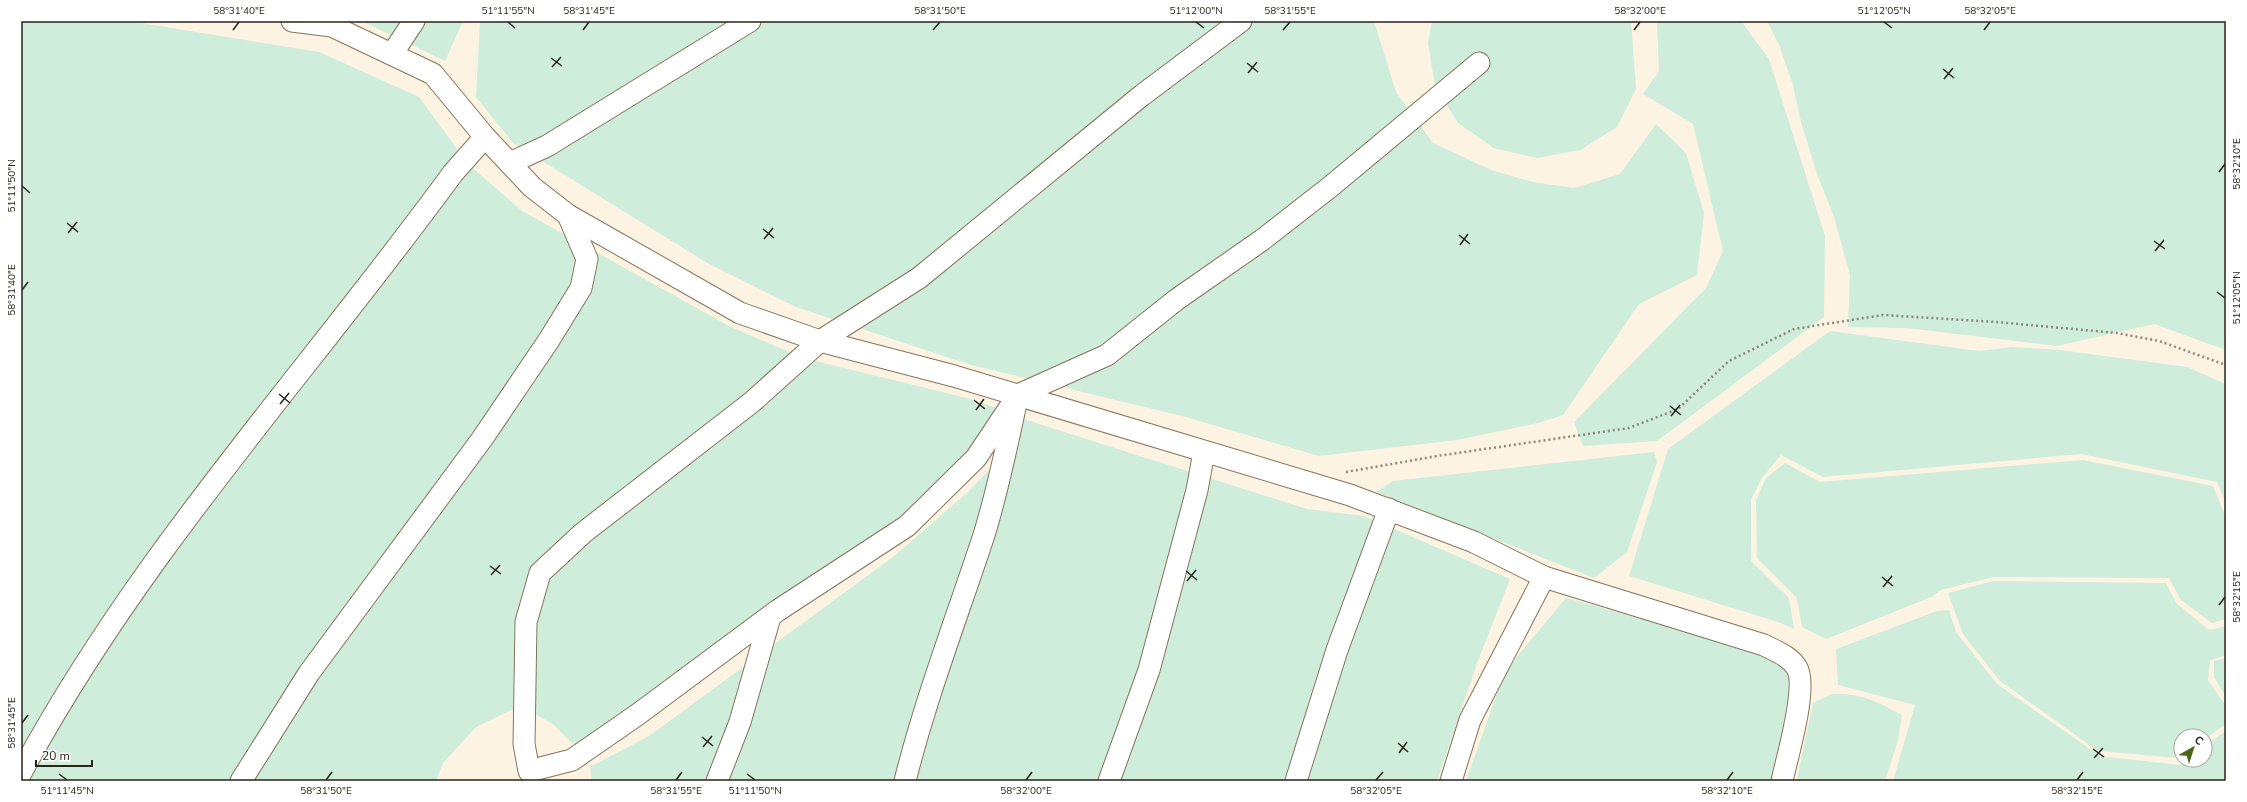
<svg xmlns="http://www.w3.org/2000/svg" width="2247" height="802" font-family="'Nunito Sans',sans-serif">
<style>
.green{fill:#ceeddb}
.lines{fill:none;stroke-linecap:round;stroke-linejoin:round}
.minor-casing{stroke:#84755b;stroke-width:23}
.path{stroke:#8f8779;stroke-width:2.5;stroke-dasharray:2 3;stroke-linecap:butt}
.minor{stroke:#fff;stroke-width:21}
.ticks{fill:none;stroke:#292318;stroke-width:1.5}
.neatline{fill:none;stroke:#292318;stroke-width:1.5}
.ticks-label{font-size:10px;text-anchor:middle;fill:#292318}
</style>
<rect width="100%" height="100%" fill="#fdf3e2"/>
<g class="green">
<path d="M21,21H142L147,24L319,52L419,97L468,164L522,211L729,326L803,358L967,398L1005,411L1002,444L965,481L581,752L553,724L520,706L476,727L443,763L436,781H21Z"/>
<path d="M362,21H463L445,61Z"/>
<path d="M480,21H1374L1396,92L1433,143L1491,170L1533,182L1574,188L1620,174L1656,124L1686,153L1704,213L1697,275L1639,304L1563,415L1538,423L1457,440L1319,456L1186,417L971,365L796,307L709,264L513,143L476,97Z"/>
<path d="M1432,21H1631L1636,89L1617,127L1580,150L1537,158L1494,148L1458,123L1435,86L1428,43Z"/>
<path d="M1657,21H1741L1769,59L1825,236L1824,317L1657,441L1583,446L1574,422L1706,288L1723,251L1693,124L1643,94L1659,71Z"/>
<path d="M1767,21H2226V350L2154,324L2057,346L1907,328L1848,327L1850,275L1834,217L1817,174L1801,122L1793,85L1779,45Z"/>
<path d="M1830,331L1979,351L2013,347L2060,350L2187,367L2226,384V503L2217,482L2081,454L1823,477L1781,455L1762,478L1751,500V561L1789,598L1794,629L1778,622L1629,576L1668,449Z"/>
<path d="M1017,417L1307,509L1364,516L1510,579L1479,658L1437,781H592L590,767L649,736L893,557L968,492L1006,452Z"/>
<path d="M1654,452L1657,462L1627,552L1594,578L1376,492L1393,481Z"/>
<path d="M2083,460L2213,486L2226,518V619L2212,623L2181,600L2169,578L1993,577L1941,590L1931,597L1826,639L1802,627L1797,598L1757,558L1756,500L1766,478L1785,463L1820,482Z"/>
<path d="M1993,581L2166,583L2176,603L2209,630L2226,626V655L2210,660L2208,680L2226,706V724L2205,739V736H2181V756L2178,758L2098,751L2000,681L1963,634L1948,593Z"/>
<path d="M1566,598L1771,654L1787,669L1797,686L1777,781H1466L1505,671Z"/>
<path d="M1949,610L1956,632L1997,684L2100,756L2180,765L2187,760H2205V746L2226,731V781H1893L1915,705L1838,685L1836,649L1937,611Z"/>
<path d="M2226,658V697L2214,677V661Z"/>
<path d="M1832,694C1860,693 1877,701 1902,715L1898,740L1885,781H1800L1797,779L1813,703Z"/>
</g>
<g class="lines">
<defs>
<g id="minor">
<path d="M292,21L332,26L433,74L485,137L532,187L568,215L740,313L820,341L954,376L1350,495L1474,542L1544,577L1764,645C1775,651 1790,656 1797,668C1808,688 1787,757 1782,781"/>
<path d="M1241,21L1141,96L919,278L820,341L752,402L583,533L540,573L526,622L524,744L529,771L572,760L637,715L777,611L907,526L976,458L1018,395L1107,355L1176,300L1262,240L1330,187L1479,63"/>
<path d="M392,54L414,21"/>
<path d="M510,163L547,146L750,21"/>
<path d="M21,773C138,555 308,372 453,173L485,137"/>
<path d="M241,781L309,673L482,439L549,340L581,288L587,259L568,215"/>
<path d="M717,781L740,722L770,617"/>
<path d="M905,781C926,697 957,617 984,535C997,493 1006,450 1015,408"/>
<path d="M1109,781L1149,670L1197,490L1204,452"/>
<path d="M1296,781L1337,650L1389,509"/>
<path d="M1451,781L1470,720L1544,577"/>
</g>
</defs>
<use href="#minor" class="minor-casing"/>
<path class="path" d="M1346,472L1437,456L1629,428L1678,409L1729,361L1794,329L1883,315L1996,322L2117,333L2159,341L2226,365"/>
<use href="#minor" class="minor"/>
</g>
<path class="ticks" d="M508,22L515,28M1196,22L1204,28M1884,22L1892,28M233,30L239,22M583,30L589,22M933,30L940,22M1283,30L1290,22M1634,30L1640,22M1984,30L1990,22M551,58L562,66M1247,63L1258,72M552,67L561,57M1943,69L1954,78M1248,73L1257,62M1944,79L1953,68M2219,172L2225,164M22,186L30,193M67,223L78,232M763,229L774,238M68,233L77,222M1459,235L1470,244M764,239L773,228M2154,241L2165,249M1460,245L1468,234M2155,251L2164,240M22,290L28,282M2217,292L2225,298M279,394L290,403M974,400L985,409M280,404L289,393M1670,406L1681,415M976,410L984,399M1671,416L1680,405M490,566L501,574M1186,571L1197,580M491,575L500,565M1882,577L1893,586M1187,581L1196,570M1883,587L1892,576M2219,605L2225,597M22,723L28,715M702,737L713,746M1398,743L1408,752M703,747L712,736M2093,749L2104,757M1399,753L1407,742M2094,758L2103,748M59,774L67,780M747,774L755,780M326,780L332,772M676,780L682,772M1026,780L1032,772M1376,780L1383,772M1727,780L1733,772M2077,780L2083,772"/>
<rect width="2247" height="802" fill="none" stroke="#ffffff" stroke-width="44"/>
<g transform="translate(2193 748) rotate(39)"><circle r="19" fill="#ffffff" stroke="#a9a7a3"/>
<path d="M0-3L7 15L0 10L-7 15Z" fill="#496415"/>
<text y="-6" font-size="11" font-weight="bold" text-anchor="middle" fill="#292318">С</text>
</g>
<path d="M36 760v6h56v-6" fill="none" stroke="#292318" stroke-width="2"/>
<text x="42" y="760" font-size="12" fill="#292318" stroke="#ffffff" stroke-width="3" paint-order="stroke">20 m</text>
<rect x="22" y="22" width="2203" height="758" class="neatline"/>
<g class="ticks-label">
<text x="239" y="14">58°31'40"E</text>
<text x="508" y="14">51°11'55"N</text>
<text x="589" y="14">58°31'45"E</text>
<text x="940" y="14">58°31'50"E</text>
<text x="1196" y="14">51°12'00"N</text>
<text x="1290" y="14">58°31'55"E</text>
<text x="1640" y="14">58°32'00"E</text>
<text x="1884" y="14">51°12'05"N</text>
<text x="1990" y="14">58°32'05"E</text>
<text transform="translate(2236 164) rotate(-90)" y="4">58°32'10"E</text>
<text transform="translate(11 186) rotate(-90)" y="4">51°11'50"N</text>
<text transform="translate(11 290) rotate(-90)" y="4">58°31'40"E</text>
<text transform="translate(2236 298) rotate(-90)" y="4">51°12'05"N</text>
<text transform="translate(2236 597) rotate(-90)" y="4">58°32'15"E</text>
<text transform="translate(11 723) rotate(-90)" y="4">58°31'45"E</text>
<text x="67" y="794">51°11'45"N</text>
<text x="326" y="794">58°31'50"E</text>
<text x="676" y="794">58°31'55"E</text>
<text x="755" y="794">51°11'50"N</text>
<text x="1026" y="794">58°32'00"E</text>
<text x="1376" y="794">58°32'05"E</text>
<text x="1727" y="794">58°32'10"E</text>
<text x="2077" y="794">58°32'15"E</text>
</g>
</svg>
